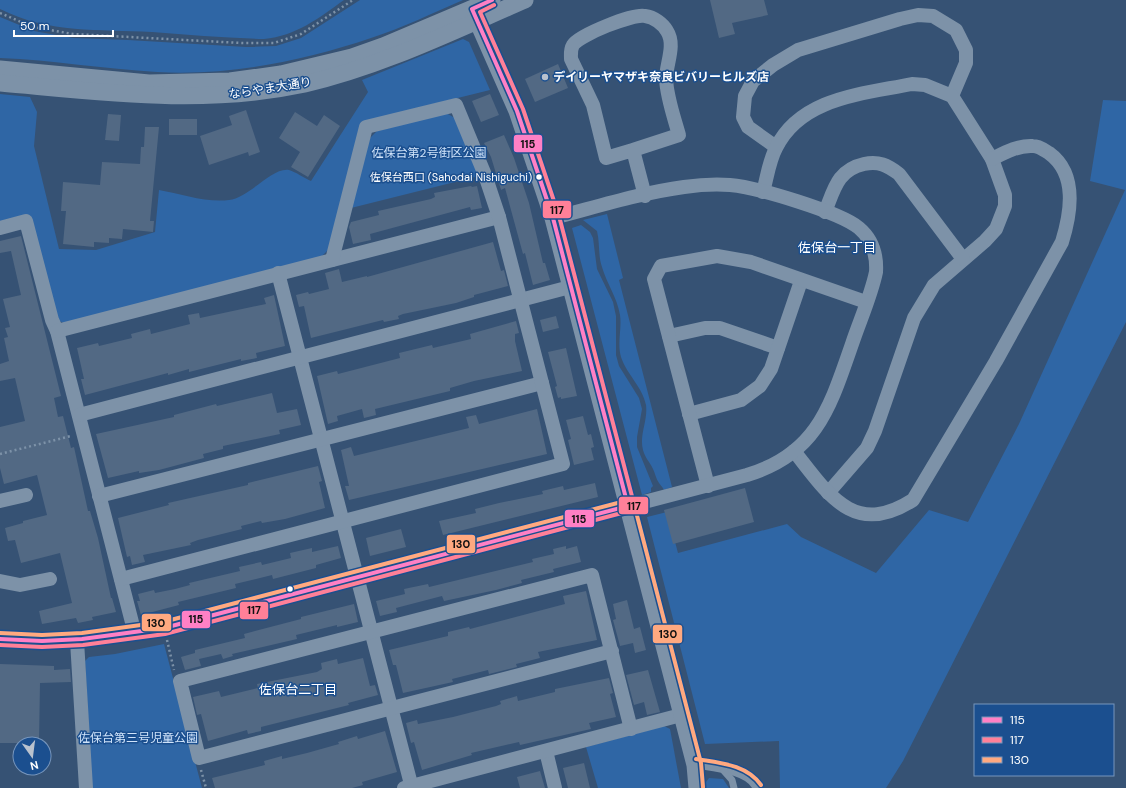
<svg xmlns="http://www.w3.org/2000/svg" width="1126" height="788" font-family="'DM Sans','Noto Sans JP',sans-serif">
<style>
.green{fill:#2f66a5}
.building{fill:#526984}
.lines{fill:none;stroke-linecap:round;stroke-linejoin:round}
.path{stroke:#7d92a8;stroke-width:2.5;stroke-dasharray:2 3;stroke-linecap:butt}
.service{stroke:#7d92a8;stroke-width:7}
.minor{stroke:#7d92a8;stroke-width:14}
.tertiary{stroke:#7d92a8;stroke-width:17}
.bus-1-casing{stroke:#1b4f8f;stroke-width:7}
.bus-2-casing{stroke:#1b4f8f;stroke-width:7}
.bus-3-casing{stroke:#1b4f8f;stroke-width:7}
.bus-1{stroke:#ff80c5;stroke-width:4}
.bus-2{stroke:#ff8098;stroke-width:4}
.bus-3{stroke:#ffa980;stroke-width:4}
.poi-dot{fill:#b9c2ce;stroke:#1b4f8f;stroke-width:1.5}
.bus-dot{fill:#fff;stroke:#1b4f8f;stroke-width:1.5}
.labels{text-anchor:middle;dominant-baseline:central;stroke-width:3;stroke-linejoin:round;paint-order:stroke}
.bus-label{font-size:11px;fill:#fff;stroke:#1b4f8f;text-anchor:end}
.poi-label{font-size:12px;font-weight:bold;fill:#fff;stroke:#1b4f8f;text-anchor:start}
.street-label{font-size:12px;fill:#fff;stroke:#1b4f8f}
.park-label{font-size:12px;fill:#cfe3fa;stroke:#1b4f8f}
.neighbourhood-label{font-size:13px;fill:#fff;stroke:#1b4f8f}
.line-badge{stroke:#1b4f8f;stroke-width:1.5}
.pale-badge-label{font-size:11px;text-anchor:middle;font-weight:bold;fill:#111}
</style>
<rect width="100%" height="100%" fill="#365274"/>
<g class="green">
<path d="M0,0H344C319,18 296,36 264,39C226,38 189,35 152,32C98,29 50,34 0,9Z"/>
<path d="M360,0H463C433,13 402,28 371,38C303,61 229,76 157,72C104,69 52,60 0,58V17L34,31L73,38L128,40L246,47L276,46L301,38Z"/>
<path d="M463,39L469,42L490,90L361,122L328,250L321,257L64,323L55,319L29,215L0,223V94L30,97L37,112L34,146L59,249L96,250L155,232L159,190C181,194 207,203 229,200C249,198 272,167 289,170C296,172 304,178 311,181L368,92L362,80Z"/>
<path d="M1103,100L1126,101V322L903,761L886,788H780L779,741L705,744L647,517L667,512L678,553L787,524L801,537L876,573L929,510L968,522L1019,424L1125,190L1090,181Z"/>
<path d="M446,113L455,118L479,176L351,208L370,138L377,131Z"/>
<path d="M607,214L623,278L619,280L672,487L664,490C662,486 661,486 659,483C656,479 655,473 653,469C650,462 645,458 643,450C639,435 648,421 646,405C642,386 627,375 621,357C617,343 622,329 620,315C617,297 607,284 602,267C598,256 600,243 597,231L583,220Z"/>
<path d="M581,225L590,232L593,238L597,269L613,302L616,316V355L619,366L639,398L642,409L637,437V447L653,486L651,488V492L642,495L572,228Z"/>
<path d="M164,644L202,788H92L85,661L89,657L115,654Z"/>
<path d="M664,726L670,729L681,788H598L586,747Z"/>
<path d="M709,778L723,779L729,788H706V782Z"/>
</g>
<g class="building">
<path d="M710,0H764L768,15L732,23L735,34L719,38Z"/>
<path d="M558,64L568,88L535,102L525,79Z"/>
<path d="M490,94L499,115L481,122L472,101Z"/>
<path d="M246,110L260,152L249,156L248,152L209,165L200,136L232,125L229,116Z"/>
<path d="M295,112L317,126L324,115L340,126L308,177L291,167L300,152L279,138Z"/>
<path d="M108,114L121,115L119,141L105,140Z"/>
<rect x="169" y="119" width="28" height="16"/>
<path d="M145,127H159L150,221H154L153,232L123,229L122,239L109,238V243L94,242V247L63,244L66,211H61L63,182L100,185L102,162L140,164L141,147H144Z"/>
<path d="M504,135L514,158L529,203L543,263H545L550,280L533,285L525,253L523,254L505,188L501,190L491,157L484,143Z"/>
<path d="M471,186L472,187L477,186L482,208L471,210L470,207L370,234L371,240L353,244L349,227L351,222L379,215L378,211L431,199L435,197L434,193Z"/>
<path d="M21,236L61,396L54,398L58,417L63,416L71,448L74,447L88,511H90L98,538L111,598H112L116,612L92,617L93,620L78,623L76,618L42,624L39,611L72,603L60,553L21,563L15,540L8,541L5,528L23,523V521L47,515L37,475L4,484L0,468V427L25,421L15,378L0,381V364L9,361L4,338L8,337L5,328L10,327L3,299L21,295L11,251L0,253V241Z"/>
<path d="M493,242L501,271L504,270L508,286L474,295V297L456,303L403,314L398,316L399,319L384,322L383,320L311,338L304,306L299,307L296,295L308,292L309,294L329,289L325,273L339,269L342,282L367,276V277Z"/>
<path d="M274,295L285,346L256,353L257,358L241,361V359L189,372V369L168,375V373L85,395L81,379H84L77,348L98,343L99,346L132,338L131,334L150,329L151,334L190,324L188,315L199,313L200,318L266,304L264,298Z"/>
<path d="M556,316L559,328L543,332L540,320Z"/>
<path d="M516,321L519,333L515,334V341L522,371L474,381L450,388V391L375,409L376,415L364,418L362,409L337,416L338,421L328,424L317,376L337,371L338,374L400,358L399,353L432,345L433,348L437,347L471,339L470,334Z"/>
<path d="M566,348L577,396L561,399V397L558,398L555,387L557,386L548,352Z"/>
<path d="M272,393L277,413L297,409L301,425L279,430L280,434L223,446V449L203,454L204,458L159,470L139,473V471L108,478L96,434L174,417V415L216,404L217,406Z"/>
<path d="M537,409L547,454L349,500L345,486H349L341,450L351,447L354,456L469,428L466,417L476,415L479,424Z"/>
<path d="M583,416L588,435L591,434L594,447L591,448L594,460L574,465L568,440L571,439L566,420Z"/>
<path d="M318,466L322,481L319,482L325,508L285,519L262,523L261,521L241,526L242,529L198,540L190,543L191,545L143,555L145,562L132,565L130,556L127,557L118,518L169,505L168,503L248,485V483Z"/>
<path d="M595,483L598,497L443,535L439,521L476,513L475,509L499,503L543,494L542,491L563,486L564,490Z"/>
<path d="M745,488L754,522L673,544L664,510Z"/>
<path d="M401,529L406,547L370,556L366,538Z"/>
<path d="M338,546L341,558L316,565V568L273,579L272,575L235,584L236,588L178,602L179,605L141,615L137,601H140L138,594L154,590L155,593L175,589L190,585L189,583L240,571L239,567L261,562L262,565L291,558L290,553L312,548V552Z"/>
<path d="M566,546V549L577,546L581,562L553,569L554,572L521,580L522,583L496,590L444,601L442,596L396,608L397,612L380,616L376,601L405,594L404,589L428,584L429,587L533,562L532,559L554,554L553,549Z"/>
<path d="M586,591L597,640L538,652L540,658L516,664L517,667L489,674L488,670L452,679L453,682L403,693L396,665H393L389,650L448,636V632L469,627L470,629L565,604L563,596Z"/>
<path d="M627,600L634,629L640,627L646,650L635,653L633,643L620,646L613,620L616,619L613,604Z"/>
<path d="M354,604L358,622L337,627V625L296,635L297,639L232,654L233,656L223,659L221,654L199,659L201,666L185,670L181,657L195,653V650L245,638L244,634L301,619V617Z"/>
<path d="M363,658L370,686L375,685L378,695L348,703L349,705L261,727V731L248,734L247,730L208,741L201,714L197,715L193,697L219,691L221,697L258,688L257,684L317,672L322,669L321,663L337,659L338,664Z"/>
<path d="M0,664L54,666V670L70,669L71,682L40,683L39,743H0Z"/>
<path d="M648,670L660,712L647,715L644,702L634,705L626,675Z"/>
<path d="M609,678L613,693L610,694L616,717L589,723L591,729L520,745L519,742L471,753L472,755L422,770L414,742L411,743L406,723L417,720L418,724L453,717L496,706L501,704L500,701L517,696L518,701L555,692V689Z"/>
<path d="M385,731L397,772L362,782L363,785L352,788H215L212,778L265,765L264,761L282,756V759L307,753L339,744L338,742L357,736L358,739Z"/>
<path d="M584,763L590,788H568L563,768Z"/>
<path d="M540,771L545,788H520L517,777Z"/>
</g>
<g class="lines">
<g class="path">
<path d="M0,13L33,27L73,34L242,43H274L301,34L353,0"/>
<path d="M0,454L71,436"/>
<path d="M167,640L174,670"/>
<path d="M201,770L206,788"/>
</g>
<g class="service">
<path d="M695,765C712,768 748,770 756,788"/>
<path d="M724,771L732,780L734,788"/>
</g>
<g class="minor">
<path d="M776,147L748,127L743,117L745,96L753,81L773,65L798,50L900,19L918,15L933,16L956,30L966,50V63L952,96"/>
<path d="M633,150L679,135C674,117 667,98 666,79C666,64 676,45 667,31C663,24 654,17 645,16C634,13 579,35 573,45C570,50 571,54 571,59L593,105L606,158L633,150L645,196"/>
<path d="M763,192C767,178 769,161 776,148C801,97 864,94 912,84L925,85L952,96L992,159L1005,195V206L996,229L985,241L934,285L914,318L875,431L867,448L828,493"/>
<path d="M825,212C834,190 837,170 864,164C879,161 887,165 899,174L963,259"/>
<path d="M0,228L26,221L52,320L57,331L135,634"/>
<path d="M278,273L412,788"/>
<path d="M57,331L499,217"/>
<path d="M669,336L705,328H720L778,348"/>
<path d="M689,414L741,400L760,386L771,369L801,281"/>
<path d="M79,415L570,287"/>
<path d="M794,451C828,494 854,538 913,500L996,361L1062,242C1071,213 1078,174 1049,153C1044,150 1039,146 1033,146C1018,145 1004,153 992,159"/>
<path d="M708,486L654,279L661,266L717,256L751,262L866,302"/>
<path d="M99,496L542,383"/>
<path d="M0,501L26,495"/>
<path d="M121,579L563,464L499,217L485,175L456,105L366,127L332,260"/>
<path d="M0,581L20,585L50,579"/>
<path d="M0,639C57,643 108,639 164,628L747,475C817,454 830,407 852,344C860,320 871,296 876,272C877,255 872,239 859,228C840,212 756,187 730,185C716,184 698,185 684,187C640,193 596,207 553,218"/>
<path d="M77,641L86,788"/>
<path d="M612,651L199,758L180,681L592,575L631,729"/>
<path d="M546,751L555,788"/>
<path d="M404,788L681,715"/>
</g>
<g class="tertiary">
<path d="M472,9L517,111L553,218L695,765L697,788"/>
<path d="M0,69L149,83L230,81L281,74L352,57L383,46L492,0"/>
<path d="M0,83C102,92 203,106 305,84C382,66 453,31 525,0"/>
</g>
<defs>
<path id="bus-1" d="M0,639L42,641L82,639L164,628L628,506L553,218L517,111L472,9L492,0"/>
<path id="bus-2" d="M0,645L42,647L83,645L165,634L633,510L634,504L559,216L523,109L480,12L494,5"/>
<g id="bus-3">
<path d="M0,633L42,635L82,633L163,622L629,500L634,504L701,763L703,787"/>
<path d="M696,759C719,763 746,764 761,785"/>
</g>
</defs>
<use href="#bus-1" class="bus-1-casing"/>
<use href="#bus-2" class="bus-2-casing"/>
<use href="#bus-3" class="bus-3-casing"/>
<use href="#bus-1" class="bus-1"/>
<use href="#bus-2" class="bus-2"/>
<use href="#bus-3" class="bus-3"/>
</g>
<circle class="poi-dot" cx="545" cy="77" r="4"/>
<g class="bus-dot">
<circle cx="539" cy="177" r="3.5"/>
<circle cx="290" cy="589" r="3.5"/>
</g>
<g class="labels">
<g class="bus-label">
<text x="532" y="177">佐保台西口 (Sahodai Nishiguchi)</text>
</g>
<g class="poi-label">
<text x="553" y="77">デイリーヤマザキ奈良ビバリーヒルズ店</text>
</g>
<g class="street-label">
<text transform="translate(270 88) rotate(-9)">ならやま大通り</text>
</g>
<g class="park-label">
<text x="429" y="153">佐保台第2号街区公園</text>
<text x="138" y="738">佐保台第三号児童公園</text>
</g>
<g class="neighbourhood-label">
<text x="837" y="247">佐保台一丁目</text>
<text x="298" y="689">佐保台二丁目</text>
</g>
</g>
<g class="line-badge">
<rect x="513" y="134" width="30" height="19" rx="4" fill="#ff80c5"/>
<rect x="542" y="200" width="30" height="19" rx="4" fill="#ff8098"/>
<rect x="618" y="496" width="31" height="19" rx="4" fill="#ff8098"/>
<rect x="564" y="509" width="31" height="19" rx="4" fill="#ff80c5"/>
<rect x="446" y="534" width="30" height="20" rx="4" fill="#ffa980"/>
<rect x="239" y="601" width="30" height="19" rx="4" fill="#ff8098"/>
<rect x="181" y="610" width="30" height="19" rx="4" fill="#ff80c5"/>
<rect x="141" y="613" width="31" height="19" rx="4" fill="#ffa980"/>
<rect x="652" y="624" width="31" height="20" rx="4" fill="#ffa980"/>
</g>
<g class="pale-badge-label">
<text x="528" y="148">115</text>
<text x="557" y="214">117</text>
<text x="634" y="510">117</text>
<text x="579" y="523">115</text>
<text x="461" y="548">130</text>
<text x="254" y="614">117</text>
<text x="196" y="623">115</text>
<text x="156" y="627">130</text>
<text x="668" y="638">130</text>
</g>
<rect x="974" y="704" width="140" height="72" fill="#1b4f8f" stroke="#7695bc"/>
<rect x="982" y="717" width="20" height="6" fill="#ff80c5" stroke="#7695bc"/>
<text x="1010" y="724" font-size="12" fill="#ffffff">115</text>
<rect x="982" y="737" width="20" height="6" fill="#ff8098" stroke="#7695bc"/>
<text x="1010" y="744" font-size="12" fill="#ffffff">117</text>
<rect x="982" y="757" width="20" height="6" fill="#ffa980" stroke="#7695bc"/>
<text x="1010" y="764" font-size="12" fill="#ffffff">130</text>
<g transform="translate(32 756) rotate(166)"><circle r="19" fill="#1b4f8f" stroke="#7695bc"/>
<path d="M0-3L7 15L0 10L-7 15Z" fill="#b9c2ce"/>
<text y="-6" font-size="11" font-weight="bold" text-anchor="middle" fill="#ffffff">N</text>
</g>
<path d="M14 30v6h99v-6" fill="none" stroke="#ffffff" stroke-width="2"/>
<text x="20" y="30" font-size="12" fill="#ffffff" stroke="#1b4f8f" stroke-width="3" paint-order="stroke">50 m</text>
</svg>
